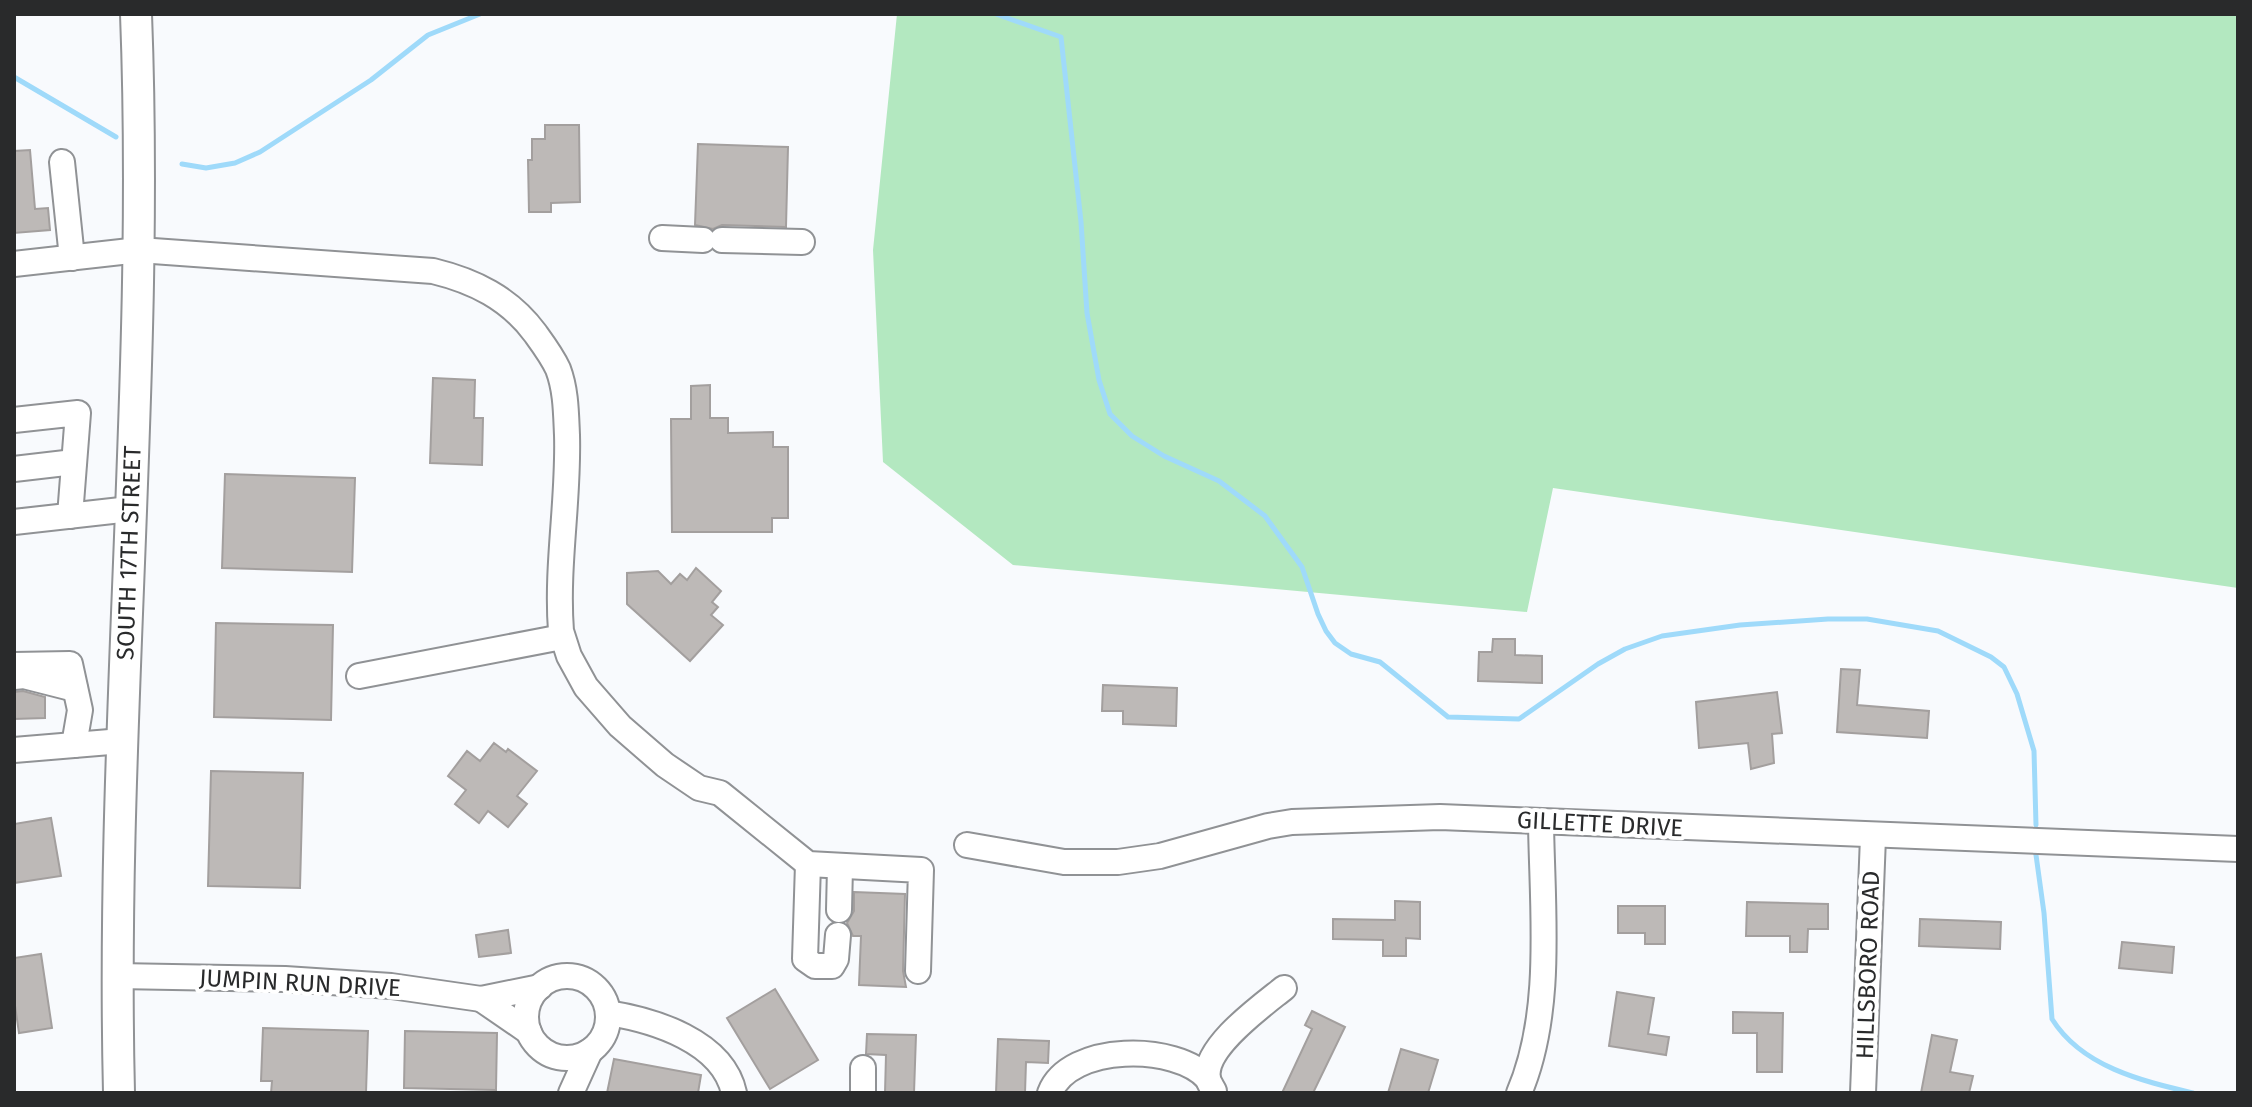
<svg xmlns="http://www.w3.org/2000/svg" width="2252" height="1107" font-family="'Fira Sans',sans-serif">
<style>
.green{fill:#b3e8c0}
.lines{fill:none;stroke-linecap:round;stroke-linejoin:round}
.stream{stroke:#9fdafa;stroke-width:5}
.building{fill:#bdb9b7;stroke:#a39f9e;stroke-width:2}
.minor-casing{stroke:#909295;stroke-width:28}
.major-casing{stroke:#909295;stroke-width:34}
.minor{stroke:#fff;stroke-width:24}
.major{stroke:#fff;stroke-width:30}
.labels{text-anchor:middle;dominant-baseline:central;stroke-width:8;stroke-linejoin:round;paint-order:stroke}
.street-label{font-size:24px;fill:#292a2b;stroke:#fff}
</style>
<rect width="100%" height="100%" fill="#f8fafd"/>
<path class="green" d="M897,14H2238V588L1553,488L1527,612L1013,565L883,462L873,250Z"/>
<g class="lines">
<g class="stream">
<path d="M996,14L1061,37L1081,222L1087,313L1099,380L1110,414L1132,436L1164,456L1219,481L1265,516L1302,567L1318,614L1326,631L1335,643L1351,654L1380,662L1448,717L1519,719L1598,664L1625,649L1662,636L1740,625L1828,619H1867L1938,631L1991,657L2004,667L2017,694L2034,751L2036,825"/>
<path d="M14,77L116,137"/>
<path d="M182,164L206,168L235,163L260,152L371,80L428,35L480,14"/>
<path d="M2036,855L2044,913L2052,1019C2082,1067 2142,1081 2193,1093"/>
</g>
</g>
<g class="building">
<path d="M545,125H579L580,202L551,203V212H529L528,160H532V139H545Z"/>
<path d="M698,144L788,147L786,227L722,225L713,229L695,225Z"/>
<path d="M30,150L35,209L48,208L50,230L14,233V151Z"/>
<path d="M433,378L475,380L474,418H483L482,465L430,463Z"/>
<path d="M710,385V418H728V433L773,432V447H788V518H772V532H672L671,419H691V386Z"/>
<path d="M225,474L355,478L352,572L222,568Z"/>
<path d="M696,568L721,591L712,602L718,607L711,615L723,625L690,661L627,604V573L658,571L671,584L680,574L687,580Z"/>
<path d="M216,623L333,625L331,720L214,717Z"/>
<path d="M1493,639H1515V655L1542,656V683L1478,681L1479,652H1492Z"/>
<path d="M1841,669L1860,670L1857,705L1929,711L1927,738L1837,732Z"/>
<path d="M1103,685L1177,688L1176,726L1123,724V711H1102Z"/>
<path d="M23,691L45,697V718L14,719V692Z"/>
<path d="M1777,692L1782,733L1772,734L1774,763L1751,769L1748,743L1699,748L1696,702Z"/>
<path d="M494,743L506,752L508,749L537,771L517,796L527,804L508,827L488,811L479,823L455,804L466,790L448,776L467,751L480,761Z"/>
<path d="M211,771L303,773L300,888L208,886Z"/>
<path d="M51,818L61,876L14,883V824Z"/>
<path d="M854,892L905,894L903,971L906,987L859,985L861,936H853L847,923L854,911Z"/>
<path d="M1395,901L1420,902V939L1406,938V956H1383V940L1333,939V919L1395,920Z"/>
<path d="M1747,902L1828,904V929H1808L1807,952H1790V936H1746Z"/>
<path d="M1618,906H1665V944H1645V933H1618Z"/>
<path d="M1920,919L2001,922L2000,949L1919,946Z"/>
<path d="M508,930L511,953L479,957L476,935Z"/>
<path d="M2122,942L2174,947L2172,973L2119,968Z"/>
<path d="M41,954L52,1028L19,1033L14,999V958Z"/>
<path d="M775,989L818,1060L770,1089L727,1018Z"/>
<path d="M1617,992L1654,998L1648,1034L1669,1037L1666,1055L1609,1046Z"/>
<path d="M1312,1011L1345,1027L1313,1093H1282L1312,1029L1305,1025Z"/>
<path d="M1733,1012L1783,1013L1782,1072H1757V1033H1733Z"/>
<path d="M263,1028L368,1031L366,1093H271L272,1081H261Z"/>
<path d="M405,1031L497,1033L496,1090L404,1088Z"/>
<path d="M867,1034L916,1035L914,1093H885L886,1055L866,1054Z"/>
<path d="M1932,1035L1957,1040L1950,1072L1973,1076L1969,1093H1921Z"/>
<path d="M998,1039L1049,1041L1048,1063L1026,1062L1025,1093H996Z"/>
<path d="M1401,1049L1438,1060L1428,1093H1388Z"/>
<path d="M614,1059L701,1075L698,1093H607Z"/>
</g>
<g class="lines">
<defs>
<g id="minor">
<path d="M62,162L72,258"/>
<path d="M662,238L703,240"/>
<path d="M722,240L802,242"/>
<path d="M14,264L139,250L433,271C474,281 509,298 535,333C543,344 552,356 558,369C566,390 566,413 567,435C569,500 556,566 561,631L569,656L586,687L620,726L665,765L699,788L720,793L808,864L921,870L918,971"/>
<path d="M14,420L78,413L70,516"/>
<path d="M14,469L74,462"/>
<path d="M14,522L130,509"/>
<path d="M14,665L70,664L80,710L74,745"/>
<path d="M359,676L562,637"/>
<path d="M14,677L24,676L75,689"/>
<path d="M14,750L122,741"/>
<path d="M967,845L1064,862H1118L1160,856L1268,826L1292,822L1440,817L2238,849"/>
<path d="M808,864L805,959L815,966H832L836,959L838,935"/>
<path d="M839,910L840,867"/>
<path d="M117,976L285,979L391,986L481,999"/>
<circle cx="567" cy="1017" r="41"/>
<path d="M608,1013C653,1020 723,1041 734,1093"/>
<path d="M529,1032L481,999L540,987"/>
<path d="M1214,1091C1212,1087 1209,1083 1208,1079C1202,1048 1263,1005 1284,988"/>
<path d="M571,1093L590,1051"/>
<path d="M863,1093V1068"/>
<path d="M1050,1093C1069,1043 1177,1043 1208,1079"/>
<path d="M1519,1093C1554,1012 1542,908 1541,822"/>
<path d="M1863,1093L1873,837"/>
</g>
<path id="major" d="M119,1093C110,733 150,374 136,14"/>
</defs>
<use href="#minor" class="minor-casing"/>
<use href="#major" class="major-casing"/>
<use href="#minor" class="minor"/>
<use href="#major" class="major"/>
</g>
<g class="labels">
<g class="street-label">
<text transform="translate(129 553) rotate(-88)">SOUTH 17TH STREET</text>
<text transform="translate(1600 824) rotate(3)">GILLETTE DRIVE</text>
<text transform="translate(1868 965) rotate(-88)">HILLSBORO ROAD</text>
<text transform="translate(300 983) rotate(3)">JUMPIN RUN DRIVE</text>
</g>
</g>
<rect width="2252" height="1107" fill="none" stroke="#292a2b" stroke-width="32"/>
</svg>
